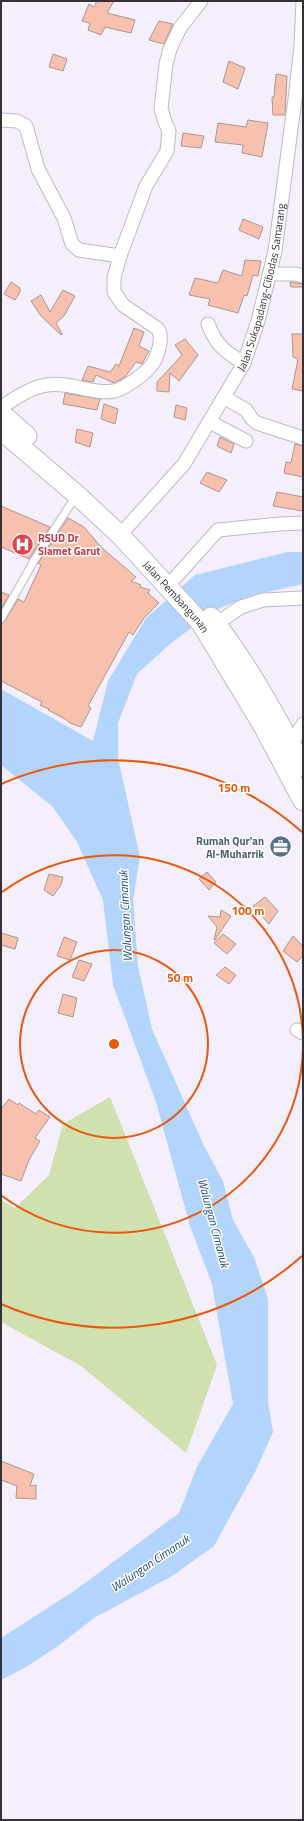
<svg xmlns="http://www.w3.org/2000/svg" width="304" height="1821" font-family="'Titillium Web',sans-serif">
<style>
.green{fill:#d0e0af}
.water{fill:#b2d4fd}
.building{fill:#f7c1ad;stroke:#a89892}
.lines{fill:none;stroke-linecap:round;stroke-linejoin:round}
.lane-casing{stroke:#bfb8c6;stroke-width:9}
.street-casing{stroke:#bfb8c6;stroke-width:15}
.secondary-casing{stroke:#bfb8c6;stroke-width:21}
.lane{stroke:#fff;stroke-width:7}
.street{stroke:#fff;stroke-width:13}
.secondary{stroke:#fff;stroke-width:19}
.ring{fill:none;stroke:#e8590c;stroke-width:2}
.labels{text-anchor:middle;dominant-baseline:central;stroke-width:3;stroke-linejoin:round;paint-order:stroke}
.street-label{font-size:11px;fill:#343137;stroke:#fff}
.health-label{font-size:11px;font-weight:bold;fill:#be3a42;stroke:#fff;text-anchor:start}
.service-label{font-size:11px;font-weight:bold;fill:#4e5e75;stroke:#fff;text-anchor:end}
.water-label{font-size:12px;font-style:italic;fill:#224f82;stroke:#fff}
.centre{fill:#e8590c;stroke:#fff;stroke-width:2}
.ring-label{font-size:12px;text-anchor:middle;font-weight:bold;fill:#e8590c;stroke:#fff;stroke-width:3;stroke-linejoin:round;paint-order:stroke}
</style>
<rect width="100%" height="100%" fill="#f5eefc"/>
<path class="green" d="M110,1097L217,1365L186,1453L81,1366L1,1322V1200L15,1208L49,1175L63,1124Z"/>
<path class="water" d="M287,552H303V584L254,595L217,609L171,643L137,674L118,723V758L140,857L133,899L138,966L152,1029L204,1146L223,1181L233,1220L254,1257L268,1299V1402L273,1432L256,1470L214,1546L172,1576L94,1618L58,1646L26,1667L1,1680V1638L77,1589L179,1513L197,1467L233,1404L212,1284L190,1226L156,1102L113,985L103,900L77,842L53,807L1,765V689L93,741L108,681L146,618L195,575Z"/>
<g class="building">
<path d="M97,1H114L107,13L135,20L131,33L105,27L101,35L88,30L90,23L82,21L89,4L94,7Z"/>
<path d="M159,21L173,24L164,44L149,40Z"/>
<path d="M53,54L67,59L63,71L49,67Z"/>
<path d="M229,61L245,68L238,89L223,82Z"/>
<path d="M276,74L287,76L285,115H273L272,97H274Z"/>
<path d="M248,120L268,123L262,157L242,153L243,145L215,142L218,123L246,127Z"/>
<path d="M183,133L204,136L201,148L181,146Z"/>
<path d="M243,219L263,227L259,239L239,230Z"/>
<path d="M245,260L261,261L258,276L253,275L247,296L244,295L238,313L208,305L210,299L189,295L195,278L218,283L223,270L242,276Z"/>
<path d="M11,282L20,288V292L15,300L4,294Z"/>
<path d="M290,282L303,284V287H291Z"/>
<path d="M63,290L75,296L64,316L56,323L62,334L61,335L41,316L31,301L41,295L50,312Z"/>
<path d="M134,328L144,332L139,346L149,351L142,364L136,362L125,377L114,383L96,375L93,382L82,380L88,366L110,372L116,364L119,366Z"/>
<path d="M292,334H303V391L292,389L298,359L293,357Z"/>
<path d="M185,339L198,355L179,381L170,373L169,392L157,391V382L182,355L175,345Z"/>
<path d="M65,393L100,399L97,410L63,404Z"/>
<path d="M104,404L118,409L115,424L101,419Z"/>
<path d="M176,405L187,408L185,420L174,417Z"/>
<path d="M77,429L93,433L90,447L75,442Z"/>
<path d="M220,437L234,444L231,453L217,446Z"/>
<path d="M295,444L303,446V477L284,473L286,462L291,463Z"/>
<path d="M207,472L227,480L219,492L200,483Z"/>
<path d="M277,492L303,497V511L273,506Z"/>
<path d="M1,506L50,527L29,559L1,547Z"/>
<path d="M68,518L84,527L101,547L136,577L131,581L141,585L140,587L150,590L148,593L159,603L144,618L133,635L129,632L88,706L91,708L81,727L70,723L65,719L48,710L49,709L40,705L42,702L1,681V624L5,621L18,599L24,602L41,565L38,563Z"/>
<path d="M1,592L9,595L1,609Z"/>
<path d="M207,872L216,882L209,890L199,879Z"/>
<path d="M49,874L63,877L61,885L53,896L44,890Z"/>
<path d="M265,897L278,911L269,924L253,906Z"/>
<path d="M221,910L231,916L215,940H214L217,927L208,916L220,917Z"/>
<path d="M1,933L18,938L15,949L1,945Z"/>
<path d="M223,934L236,944L227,954L214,943Z"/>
<path d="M293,936L303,946V956L297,962L283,951Z"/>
<path d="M64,937L77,942L70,960L57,956Z"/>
<path d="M79,960L92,964L84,981L72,977Z"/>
<path d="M225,967L236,975L229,984L216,975Z"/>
<path d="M63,994L77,998L73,1017L58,1013Z"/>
<path d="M9,1099L18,1105L19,1103L36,1114L39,1110L50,1117L35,1138L40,1141L29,1160L21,1181L1,1174V1109Z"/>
<path d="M1,1461L34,1474L30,1486L36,1485V1499L16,1498L17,1486L1,1480Z"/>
</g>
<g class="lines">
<defs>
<path id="lane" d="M1,619L35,559L76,496"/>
<g id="street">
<path d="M1,120L17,121L26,126L38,169L64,218L72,244L79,250L120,256"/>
<path d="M270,274H296L303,276"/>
<path d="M208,324C216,345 225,352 244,363"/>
<path d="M225,398L246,410L252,419L257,423L303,438"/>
<path d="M1,408C13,399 32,387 47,385C69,381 92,395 114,391C121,390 129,384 135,380C144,374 152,367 156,358C159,348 163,338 158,329L123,305L114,292V278L120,256L146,186L167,151L169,131L165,122L161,109L166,64L170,49L180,28L201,1"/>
<path d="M210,422L246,441"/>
<path id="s1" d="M120,535L184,464L244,363L258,321L275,251L295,99L301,46L303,1"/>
<path d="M175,578L218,530L280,524L303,523"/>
<path d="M210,628L241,607L263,600L303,598"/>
<path d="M291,745L303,724"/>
<path d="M297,1030L303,1033"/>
</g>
<g id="secondary">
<path d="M1,413L27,436"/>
<path id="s2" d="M1,430L77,495L120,535L201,623L262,724L303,801"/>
<path d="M211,617C247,663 276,716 303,767"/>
</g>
</defs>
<use href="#lane" class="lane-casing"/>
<use href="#street" class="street-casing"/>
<use href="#secondary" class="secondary-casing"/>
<use href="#lane" class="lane"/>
<use href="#street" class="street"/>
<use href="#secondary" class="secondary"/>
</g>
<g class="ring">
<circle cx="114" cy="1044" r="94"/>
<path d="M303 1046A189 189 0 0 1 2 1196M2 892A189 189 0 0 1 303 1042"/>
<path d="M302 1256A283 283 0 0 1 1 1304M1 784A283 283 0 0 1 302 832"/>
</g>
<defs>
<symbol id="hospital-disc" viewBox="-11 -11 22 22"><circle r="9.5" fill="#e0444e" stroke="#fff"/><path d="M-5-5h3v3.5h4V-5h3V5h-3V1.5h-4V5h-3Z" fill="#fff"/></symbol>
<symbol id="office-disc" viewBox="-11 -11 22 22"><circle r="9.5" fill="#5c6f8a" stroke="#fff"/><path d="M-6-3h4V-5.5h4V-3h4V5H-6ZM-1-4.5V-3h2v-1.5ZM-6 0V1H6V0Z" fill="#fff"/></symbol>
</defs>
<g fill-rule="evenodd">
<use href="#hospital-disc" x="10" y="532" width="25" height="25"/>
<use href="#office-disc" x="268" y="834" width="25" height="25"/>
</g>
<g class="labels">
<g class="street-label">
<text stroke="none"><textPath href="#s1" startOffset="291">Jalan Sukapadang-Cibodas Samarang</textPath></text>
<text stroke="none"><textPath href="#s2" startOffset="242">Jalan Pembangunan</textPath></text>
</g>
<g class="health-label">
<text x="38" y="538">RSUD Dr<tspan x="38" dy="13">Slamet Garut</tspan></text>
</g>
<g class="service-label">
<text x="264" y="841">Rumah Qur'an<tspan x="264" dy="13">Al-Muharrik</tspan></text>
</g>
<g class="water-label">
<text transform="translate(125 916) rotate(-93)">Walungan Cimanuk</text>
<text transform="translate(214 1223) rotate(75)">Walungan Cimanuk</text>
<text transform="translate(150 1563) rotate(-34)">Walungan Cimanuk</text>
</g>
</g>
<circle cx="114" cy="1044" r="6" class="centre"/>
<g class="ring-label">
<text x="234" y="792">150 m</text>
<text x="248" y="915">100 m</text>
<text x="180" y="982">50 m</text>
</g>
<rect width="304" height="1821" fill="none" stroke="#343137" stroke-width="4"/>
</svg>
